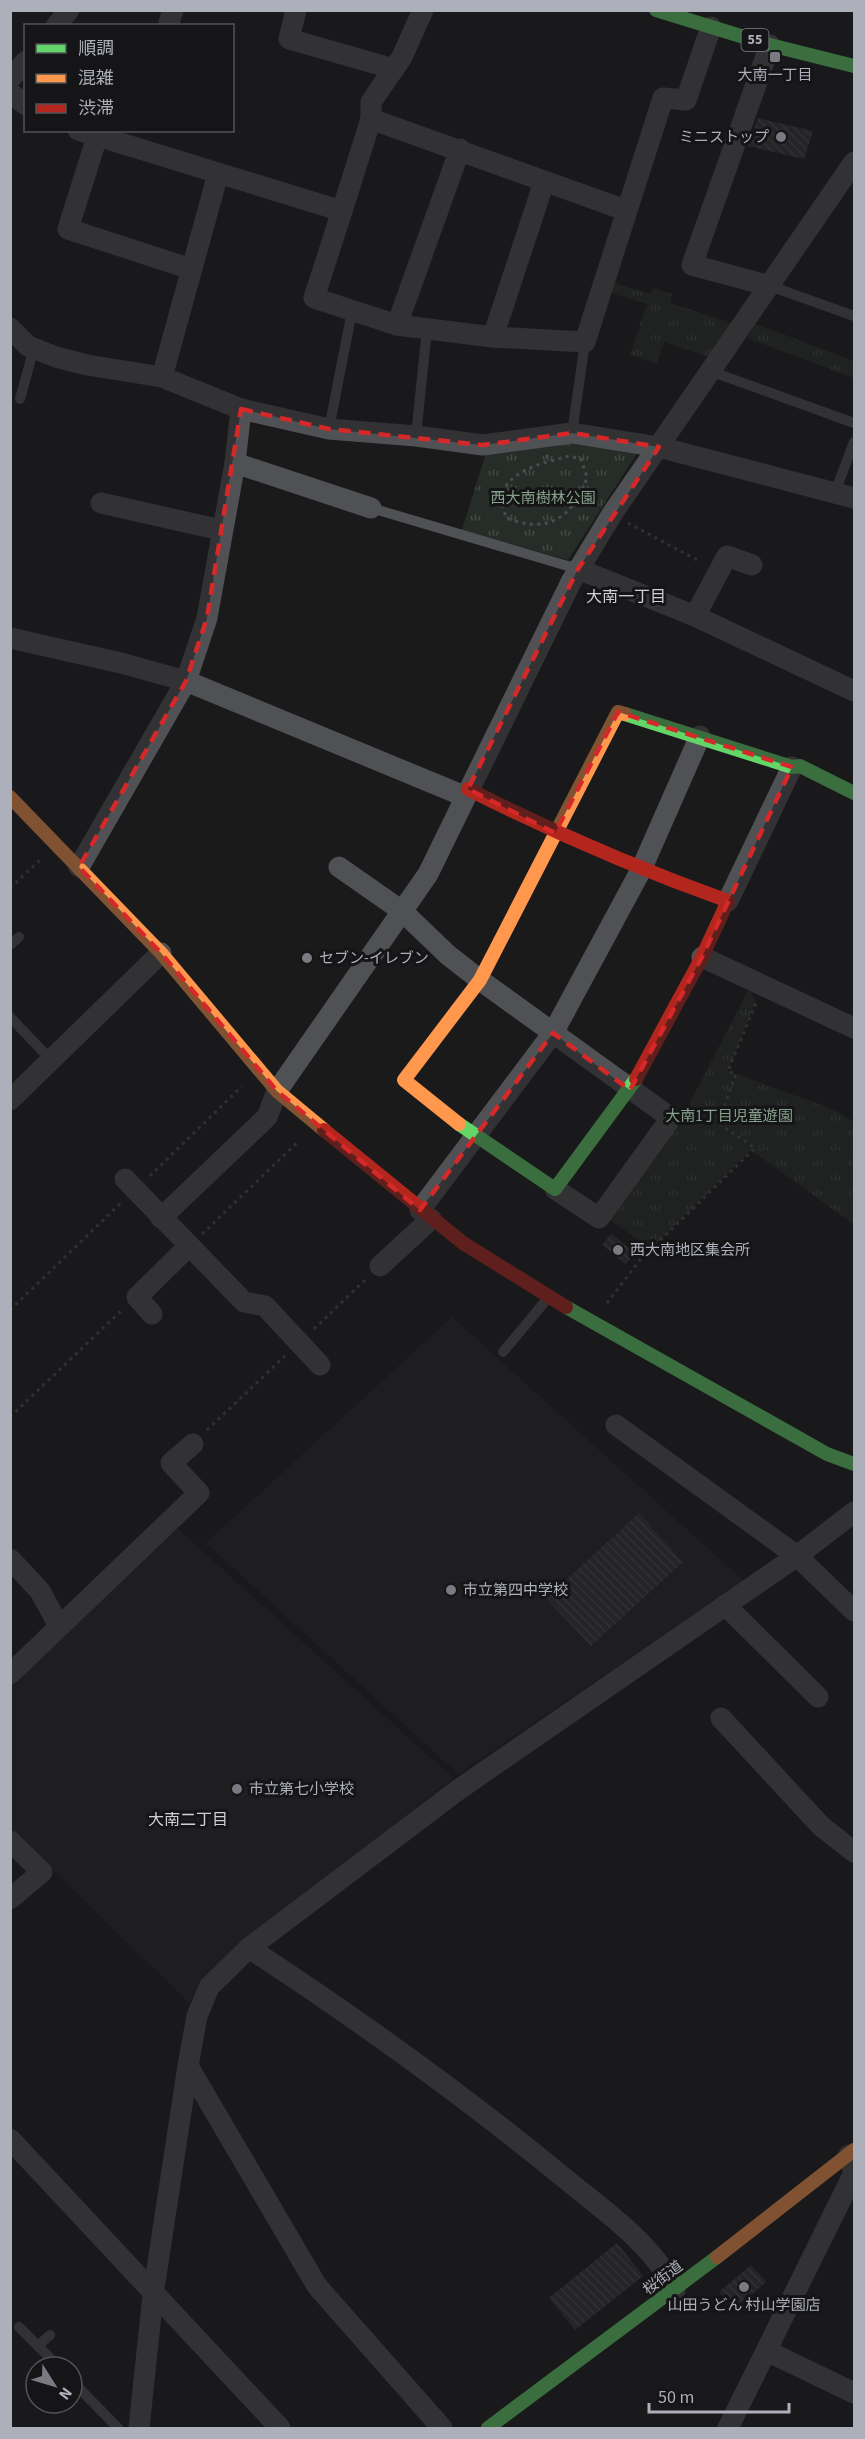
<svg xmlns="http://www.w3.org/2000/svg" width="865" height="2439" font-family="'Source Sans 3','Noto Sans JP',sans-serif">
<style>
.built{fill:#242426}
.park{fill:url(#park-tufts)}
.building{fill:url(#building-back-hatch)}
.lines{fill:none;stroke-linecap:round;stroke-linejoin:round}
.path{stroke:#4c4c4f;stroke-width:3;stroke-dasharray:3 4.5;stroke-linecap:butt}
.lane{stroke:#505154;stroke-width:10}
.street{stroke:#505154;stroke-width:21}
.fast{stroke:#63d668;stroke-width:14}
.slow{stroke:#ff974d;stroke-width:14}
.jam{stroke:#b3261e;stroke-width:14}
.marked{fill:none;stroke:#d62828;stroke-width:4.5;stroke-dasharray:12 8;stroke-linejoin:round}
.poi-dot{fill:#7a7b82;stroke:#151517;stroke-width:2}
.labels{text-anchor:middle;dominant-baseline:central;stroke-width:6;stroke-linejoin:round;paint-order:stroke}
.shield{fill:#151517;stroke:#7f8189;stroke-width:1.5}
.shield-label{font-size:14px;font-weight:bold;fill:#adafba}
.poi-label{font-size:15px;fill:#adafba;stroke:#151517;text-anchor:start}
.park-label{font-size:15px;fill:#87a28c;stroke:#151517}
.street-label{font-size:15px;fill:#adafba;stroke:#151517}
.neighbourhood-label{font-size:16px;fill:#cecfd6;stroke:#151517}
</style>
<defs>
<pattern id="park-tufts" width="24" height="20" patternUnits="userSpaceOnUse" patternTransform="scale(1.5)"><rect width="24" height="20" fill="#262d28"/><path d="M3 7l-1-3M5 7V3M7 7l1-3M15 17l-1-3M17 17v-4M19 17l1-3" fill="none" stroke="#434945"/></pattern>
<pattern id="building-back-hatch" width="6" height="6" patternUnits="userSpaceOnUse" patternTransform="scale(1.5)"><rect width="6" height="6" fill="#333335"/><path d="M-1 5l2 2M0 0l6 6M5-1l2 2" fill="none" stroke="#4e4e50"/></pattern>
</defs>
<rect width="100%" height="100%" fill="#1a1a1b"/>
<g class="built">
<path d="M452,1317L744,1581L458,1774L206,1543Z"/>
<path d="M177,1528L453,1778L199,1981L190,2004L11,1829L10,1685L71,1624Z"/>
</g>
<g class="park">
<path d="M608,281L650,294L653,288L672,294L670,303L735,324L712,358L664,342L657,364L630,355L647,304L605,291Z"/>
<path d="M756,324L854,361V378L747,338Z"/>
<path d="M562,441L641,447L568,560L462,530L487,450Z"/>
<path d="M749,989L756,1001L728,1071L835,1110L854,1122V1220L852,1223L751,1150L651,1249L609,1219L683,1116Z"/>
</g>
<g class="building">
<path d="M758,118L813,131L804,159L748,146Z"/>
<path d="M611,1234L635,1253L626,1264L602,1245Z"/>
<path d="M639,1513L683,1562L591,1646L546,1598Z"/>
<path d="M617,2243L643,2276L575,2330L549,2298Z"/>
<path d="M751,2265L766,2282L734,2310L719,2292Z"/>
</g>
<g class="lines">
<g class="path">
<path d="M547,455V462C520,470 490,485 507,518C547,535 574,517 587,477L581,459L569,456L547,462"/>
<path d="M582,492L598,502"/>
<path d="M628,523L701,562"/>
<path d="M10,888L40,860"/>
<path d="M150,1176L242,1086"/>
<path d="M202,1234L299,1141"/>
<path d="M607,1303L640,1260L755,1148L718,1123L736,1074L728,1071L756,1003"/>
<path d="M10,1310L121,1203"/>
<path d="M314,1329L366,1279"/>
<path d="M10,1417L122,1310"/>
<path d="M207,1430L285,1356"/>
</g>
<g class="lane">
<path d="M770,286L854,316"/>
<path d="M710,371L854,423"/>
<path d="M20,399L34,348"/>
<path d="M329,429L352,311"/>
<path d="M572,433L585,342"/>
<path d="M416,436L427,329"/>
<path d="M835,492L854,442"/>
<path d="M371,508L578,569"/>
<path d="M10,945L19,937"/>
<path d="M10,1017L51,1060"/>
<path d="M503,1352L547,1299"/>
<path d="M19,2327L59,2367"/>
<path d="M38,2346L50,2335"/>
<path d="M72,2381L118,2428"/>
</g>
<g class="street">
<path d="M296,10L289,39L394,69"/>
<path d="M56,26L69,10"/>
<path d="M168,26L173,10"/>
<path d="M770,45L692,265L770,286"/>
<path d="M10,79L26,61"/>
<path d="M10,93L26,105"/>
<path d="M371,119V102L402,57L423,10"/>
<path d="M78,130L342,211L314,298L397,325L493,337L585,342L663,98L686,100L711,27"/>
<path d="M97,137L68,229L191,269"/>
<path d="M342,211L371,119L625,210"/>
<path d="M397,325L460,149"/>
<path d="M10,328L28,346L56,357L87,365L162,377L241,409L329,429L416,436L483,445L572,433L659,447L854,498"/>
<path d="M493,337L544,182"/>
<path d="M162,377L218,174"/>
<path d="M235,463L371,508"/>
<path d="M101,503L221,530"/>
<path d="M578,569L695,616L854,691"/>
<path d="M695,616L727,556L752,565"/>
<path d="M10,638L121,663L186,681L464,796"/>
<path d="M79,867L186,681L207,618L235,463L241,409"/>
<path d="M339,867L402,911L448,955L480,980L671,1118L599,1218L555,1189"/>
<path d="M728,901L792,767"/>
<path d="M702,957L854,1028"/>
<path d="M10,1100L161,953"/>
<path d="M125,1179L244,1302L265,1306L320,1365"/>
<path d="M420,1210L553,1033L641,870L700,736"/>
<path d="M161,1218L267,1117L277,1091L428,874L571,582L612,514L854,162"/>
<path d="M380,1266L431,1219"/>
<path d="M152,1314L137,1297L189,1246"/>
<path d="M616,1425L797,1556L854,1611"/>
<path d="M10,1559L40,1591L59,1626"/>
<path d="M725,1605L818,1697"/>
<path d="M10,1674L199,1493L171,1463L193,1444"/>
<path d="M721,1718L821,1826L854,1852"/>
<path d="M10,1841L42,1872L10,1899"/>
<path d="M249,1948C359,2020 466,2097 568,2181C606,2212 654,2245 675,2290"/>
<path d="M188,2066L317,2286L442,2428"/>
<path d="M10,2139L280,2428"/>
<path d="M767,2351L854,2393"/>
<path d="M139,2428L153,2295L188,2066L197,2016L209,1987L249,1948L458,1790L797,1556L854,1512"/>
<path d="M728,2428L854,2173L849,2155"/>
</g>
<g class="fast">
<path d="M656,10L770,45L854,66"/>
<path d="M625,714L792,767L800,766L854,793"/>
<path d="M459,1124L555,1189L636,1079"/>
<path d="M566,1307L827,1454L854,1464"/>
<path d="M488,2428L717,2257"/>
</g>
<g class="slow">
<path d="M10,797L161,953L277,1091L324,1130"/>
<path d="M459,1124L404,1080L480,980L618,712L625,714"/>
<path d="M717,2257L854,2150"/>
</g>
<g class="jam">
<path d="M468,789C553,832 638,869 728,901L702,957L636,1079"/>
<path d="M324,1130L463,1243L566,1307"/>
</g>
</g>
<path d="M0 0H865V2439H0ZM241,409L329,429L483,445L572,433L659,447L578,569L468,789L555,833L618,712L792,767L702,957L630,1090L553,1033L420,1210L277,1091L161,953L79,867L186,681L207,618Z" fill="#1a1a1b" fill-opacity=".55" fill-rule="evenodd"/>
<path class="marked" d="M241,409L329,429L483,445L572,433L659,447L578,569L468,789L555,833L618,712L792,767L702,957L630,1090L553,1033L420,1210L277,1091L161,953L79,867L186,681L207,618Z"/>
<g class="poi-dot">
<rect x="769" y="51" width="12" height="12" rx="3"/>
<circle cx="781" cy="137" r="6"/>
<circle cx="307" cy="958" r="6"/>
<circle cx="618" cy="1250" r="6"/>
<circle cx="451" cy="1590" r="6"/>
<circle cx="237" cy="1789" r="6"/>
<circle cx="744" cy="2287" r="6"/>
</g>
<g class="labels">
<rect class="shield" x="741.5" y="29" width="27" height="22" rx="4.5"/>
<g class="shield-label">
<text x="755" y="40">55</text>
</g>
<g class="poi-label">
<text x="775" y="75" text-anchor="middle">大南一丁目</text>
<text x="769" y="137" text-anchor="end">ミニストップ</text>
<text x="319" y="958">セブン-イレブン</text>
<text x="630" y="1250">西大南地区集会所</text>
<text x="463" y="1590">市立第四中学校</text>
<text x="249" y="1789">市立第七小学校</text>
<text x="744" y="2305" text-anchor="middle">山田うどん 村山学園店</text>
</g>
<g class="park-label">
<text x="543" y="498">西大南樹林公園</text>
<text x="729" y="1116">大南1丁目児童遊園</text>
</g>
<g class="street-label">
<text transform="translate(663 2278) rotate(-37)">桜街道</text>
</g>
<g class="neighbourhood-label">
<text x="626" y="597">大南一丁目</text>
<text x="188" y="1820">大南二丁目</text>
</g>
</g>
<rect width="865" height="2439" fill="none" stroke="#adafba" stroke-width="24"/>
<rect x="24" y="24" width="210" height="108" fill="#151517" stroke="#525358" stroke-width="1.5"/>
<rect x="36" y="44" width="30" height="9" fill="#63d668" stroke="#525358" stroke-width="1.5"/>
<text x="78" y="54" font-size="18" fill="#adafba">順調</text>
<rect x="36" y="74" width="30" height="9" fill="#ff974d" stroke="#525358" stroke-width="1.5"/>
<text x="78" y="84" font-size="18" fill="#adafba">混雑</text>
<rect x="36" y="104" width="30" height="9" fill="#b3261e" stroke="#525358" stroke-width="1.5"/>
<text x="78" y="114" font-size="18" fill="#adafba">渋滞</text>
<g transform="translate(54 2385) rotate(127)"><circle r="28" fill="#151517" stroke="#525358" stroke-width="1.5"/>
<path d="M0-4.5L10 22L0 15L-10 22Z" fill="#7a7b82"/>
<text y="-9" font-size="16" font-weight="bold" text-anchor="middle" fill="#adafba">N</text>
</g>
<path d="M649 2403v9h140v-9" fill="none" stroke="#adafba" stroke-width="3"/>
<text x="658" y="2403" font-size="18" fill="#adafba" stroke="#151517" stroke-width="4.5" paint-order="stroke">50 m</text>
</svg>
